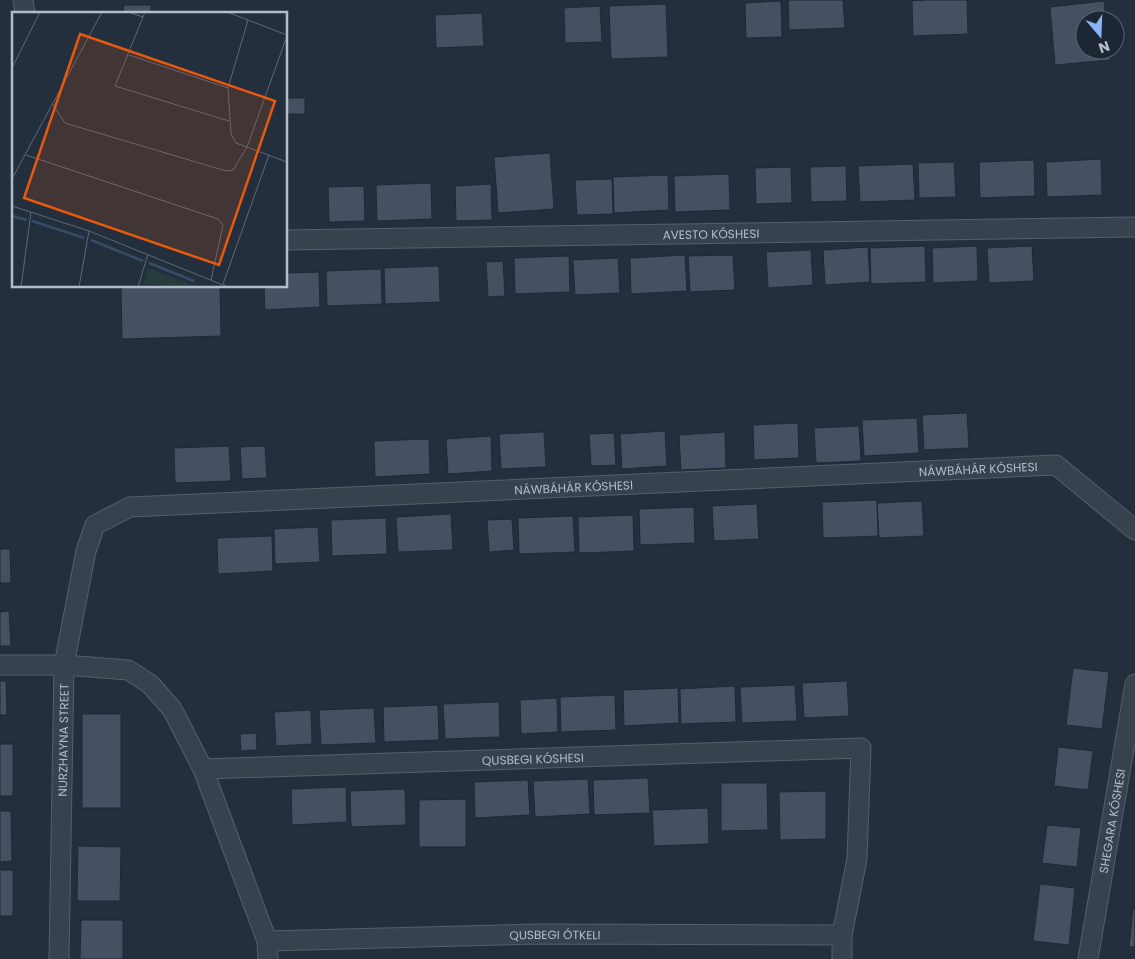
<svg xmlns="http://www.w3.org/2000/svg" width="1135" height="959" font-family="Poppins,sans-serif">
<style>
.building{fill:#455162;stroke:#1f2835}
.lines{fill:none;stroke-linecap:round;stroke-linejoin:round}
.minor-casing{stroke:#565f6c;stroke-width:21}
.minor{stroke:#38414e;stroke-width:19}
.labels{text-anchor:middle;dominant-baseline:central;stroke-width:4.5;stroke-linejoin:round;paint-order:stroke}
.street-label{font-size:12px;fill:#b4bcc9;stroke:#1d2633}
.inset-river{fill:none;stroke:#394c67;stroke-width:2.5}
.inset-road{fill:none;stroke:#5e6776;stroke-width:1}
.view{fill:#e8590c;fill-opacity:0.15;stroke:#e8590c;stroke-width:2.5}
.inset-edge{fill:none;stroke:#b4bcc9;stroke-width:2.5}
</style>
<rect width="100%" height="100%" fill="#242f3e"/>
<g class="building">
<path d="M788,0H843L845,28L789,30Z"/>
<path d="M927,0H967L968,34L913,36L912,1Z"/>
<path d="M781,1L782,37L746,38L745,3Z"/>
<path d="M1104,1L1106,20H1085V50H1109L1110,60L1055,65L1050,7Z"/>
<path d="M666,4L668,57L611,59L609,6Z"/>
<path d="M124,5H151V14H123Z"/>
<path d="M600,6L602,42L565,43L564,8Z"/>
<path d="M482,13L484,46L436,48L435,15Z"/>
<rect x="286" y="98" width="19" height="16"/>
<path d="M550,153L554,209L498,213L494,157Z"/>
<path d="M1101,159L1102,195L1047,197L1046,162Z"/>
<path d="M1034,160L1035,196L980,198L979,162Z"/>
<path d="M954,162L956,197L919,198L918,163Z"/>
<path d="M913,164L915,200L860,202L858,166Z"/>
<path d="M846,166L847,201L811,202L810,167Z"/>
<path d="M791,167L792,203L756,204L755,168Z"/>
<path d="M729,174L730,210L675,212L674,176Z"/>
<path d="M668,175L669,210L614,213L613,177Z"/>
<path d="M612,179L613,214L577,215L575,180Z"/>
<path d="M431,183L432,219L377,221L376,185Z"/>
<path d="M491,184L492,220L456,221L455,186Z"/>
<path d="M364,186L365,221L329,222L328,187Z"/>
<path d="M925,246L926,282L871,284L870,248Z"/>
<path d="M977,246L978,281L933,283L932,248Z"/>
<path d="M1032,246L1034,281L989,283L987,248Z"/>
<path d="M868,247L870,282L825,285L823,250Z"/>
<path d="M811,250L813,285L768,288L766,252Z"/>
<path d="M685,255L687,291L631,294L630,258Z"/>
<path d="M733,255L735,290L690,292L688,256Z"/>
<path d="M569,256L570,292L515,294L514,258Z"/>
<path d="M618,258L620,293L575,295L573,260Z"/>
<path d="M503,261L505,296L488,297L486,262Z"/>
<path d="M439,266L440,302L385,304L384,268Z"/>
<path d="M381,269L382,304L327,306L326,271Z"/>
<path d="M319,272L320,307L265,310L264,286H286V273Z"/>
<path d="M121,286H220L221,336L122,339Z"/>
<path d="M967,413L969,448L924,450L922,415Z"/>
<path d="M917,418L919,453L864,456L862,420Z"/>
<path d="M798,423L799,458L754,460L753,425Z"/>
<path d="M859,426L861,461L816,463L814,428Z"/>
<path d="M665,431L667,466L622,469L620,434Z"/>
<path d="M544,432L546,467L501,469L499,434Z"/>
<path d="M725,432L726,468L681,470L679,435Z"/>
<path d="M614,433L616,465L591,466L589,434Z"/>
<path d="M491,436L492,471L448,474L446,439Z"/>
<path d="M429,439L430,474L375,477L374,441Z"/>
<path d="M229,446L231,481L175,483L174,448Z"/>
<path d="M265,446L267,478L242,479L240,447Z"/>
<path d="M877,500L878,536L823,538L822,502Z"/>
<path d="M922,501L924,536L879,538L877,503Z"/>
<path d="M757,504L759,539L714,541L712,506Z"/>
<path d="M694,507L695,543L640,545L639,509Z"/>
<path d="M451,514L453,550L398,552L396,517Z"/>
<path d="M633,515L634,551L579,553L578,517Z"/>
<path d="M573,516L575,552L519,554L518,518Z"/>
<path d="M386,518L387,554L332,556L331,520Z"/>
<path d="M512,519L514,550L489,552L487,520Z"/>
<path d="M318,527L320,562L275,564L274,529Z"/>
<path d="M272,536L273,571L218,574L217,538Z"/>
<path d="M0,549H10L11,583H0Z"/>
<path d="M9,611L11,646H0V612Z"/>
<path d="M1073,668L1109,672L1102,729L1066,725Z"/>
<path d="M0,681H6L7,715H0Z"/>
<path d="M847,681L849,716L804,718L802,683Z"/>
<path d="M795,685L797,721L742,723L740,687Z"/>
<path d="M735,686L736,722L681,724L680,689Z"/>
<path d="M678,688L679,723L624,726L623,690Z"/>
<path d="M615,695L616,730L561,732L560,697Z"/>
<path d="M557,698L558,732L521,734L520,700Z"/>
<path d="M499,702L500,737L445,739L443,704Z"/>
<path d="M438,705L439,740L384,742L383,707Z"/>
<path d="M374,708L376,743L321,745L319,710Z"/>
<path d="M311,710L312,744L276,746L274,712Z"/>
<rect x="82" y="714" width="39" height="94"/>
<path d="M256,733L257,750L241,751L240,734Z"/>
<rect x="0" y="744" width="13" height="52"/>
<path d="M1058,747L1093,751L1088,790L1054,786Z"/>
<path d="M648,778L650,813L594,815L593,780Z"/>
<path d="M588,779L590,814L535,817L533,781Z"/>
<path d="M528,780L530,815L475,818L474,782Z"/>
<path d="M721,783H767L768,830L721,831Z"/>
<path d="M346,787L347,822L292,825L291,789Z"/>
<path d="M405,789L406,825L351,827L350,791Z"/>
<path d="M826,791V839L780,840L779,792Z"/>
<path d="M466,799V847H419V800Z"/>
<path d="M708,808L709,844L654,846L652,810Z"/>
<path d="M0,811H11L12,861L0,862Z"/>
<path d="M1047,825L1081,828L1077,867L1042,863Z"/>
<path d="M78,846L121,847L120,901H77Z"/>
<rect x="0" y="870" width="13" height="46"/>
<path d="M1040,884L1075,888L1069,945L1033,941Z"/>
<path d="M1133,908H1135V947H1129Z"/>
<path d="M81,920H123V959H80Z"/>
</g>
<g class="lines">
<defs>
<g id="minor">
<path d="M23,0L25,14"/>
<path id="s1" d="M286,240L1135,227"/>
<path d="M0,665H64L128,670L150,684L172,709L203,769L267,941L268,959"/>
<path id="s2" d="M203,769L861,748L857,859L842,935V959"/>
<path id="s3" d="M267,941L537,934L842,935"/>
<path id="s4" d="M59,959L64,665L86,551L95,525L130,507L1056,465L1135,530"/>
<path id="s5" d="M1088,959L1135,684"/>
</g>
</defs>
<use href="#minor" class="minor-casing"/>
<use href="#minor" class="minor"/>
</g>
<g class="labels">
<g class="street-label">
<text stroke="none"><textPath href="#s1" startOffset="425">AVESTO KÓSHESI</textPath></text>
<text stroke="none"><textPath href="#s4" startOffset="1326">NÁWBÁHÁR KÓSHESI</textPath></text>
<text stroke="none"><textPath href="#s4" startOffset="921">NÁWBÁHÁR KÓSHESI</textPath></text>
<text stroke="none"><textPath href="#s4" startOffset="219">NURZHAYNA STREET</textPath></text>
<text stroke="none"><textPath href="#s2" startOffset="330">QUSBEGI KÓSHESI</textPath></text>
<text stroke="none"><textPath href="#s5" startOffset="140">SHEGARA KÓSHESI</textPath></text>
<text stroke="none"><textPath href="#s3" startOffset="288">QUSBEGI ÓTKELI</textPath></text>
</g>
</g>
<g transform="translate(12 12)">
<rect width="275" height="275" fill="#242f3e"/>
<path d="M136,256L181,273V275L131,272Z" fill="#263c3f"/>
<path class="inset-river" d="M0,204L15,208M20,209L72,226M79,228L131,249M137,251L182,269"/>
<path class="inset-road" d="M116,0L131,5M133,0L103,74L217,109M215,0L275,23M236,8L216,76L219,122L224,131L275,150M117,43L216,76M0,56L28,0M40,91L53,111L214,159L221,158L235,135L275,24M14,143L206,207L211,213L199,268M0,167L90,0M0,194L77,219L216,275M211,272L257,143M9,275L19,200M67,275L77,219M126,275L136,242"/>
<path class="view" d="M68,22L263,89L207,253L12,186Z"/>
<rect width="275" height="275" class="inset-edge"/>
</g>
<g transform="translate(1100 35) rotate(161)"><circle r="24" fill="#1d2633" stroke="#59626f"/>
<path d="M0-4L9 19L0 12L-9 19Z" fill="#8ab4f8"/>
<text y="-8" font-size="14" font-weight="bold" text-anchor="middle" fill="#b4bcc9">N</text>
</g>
</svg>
